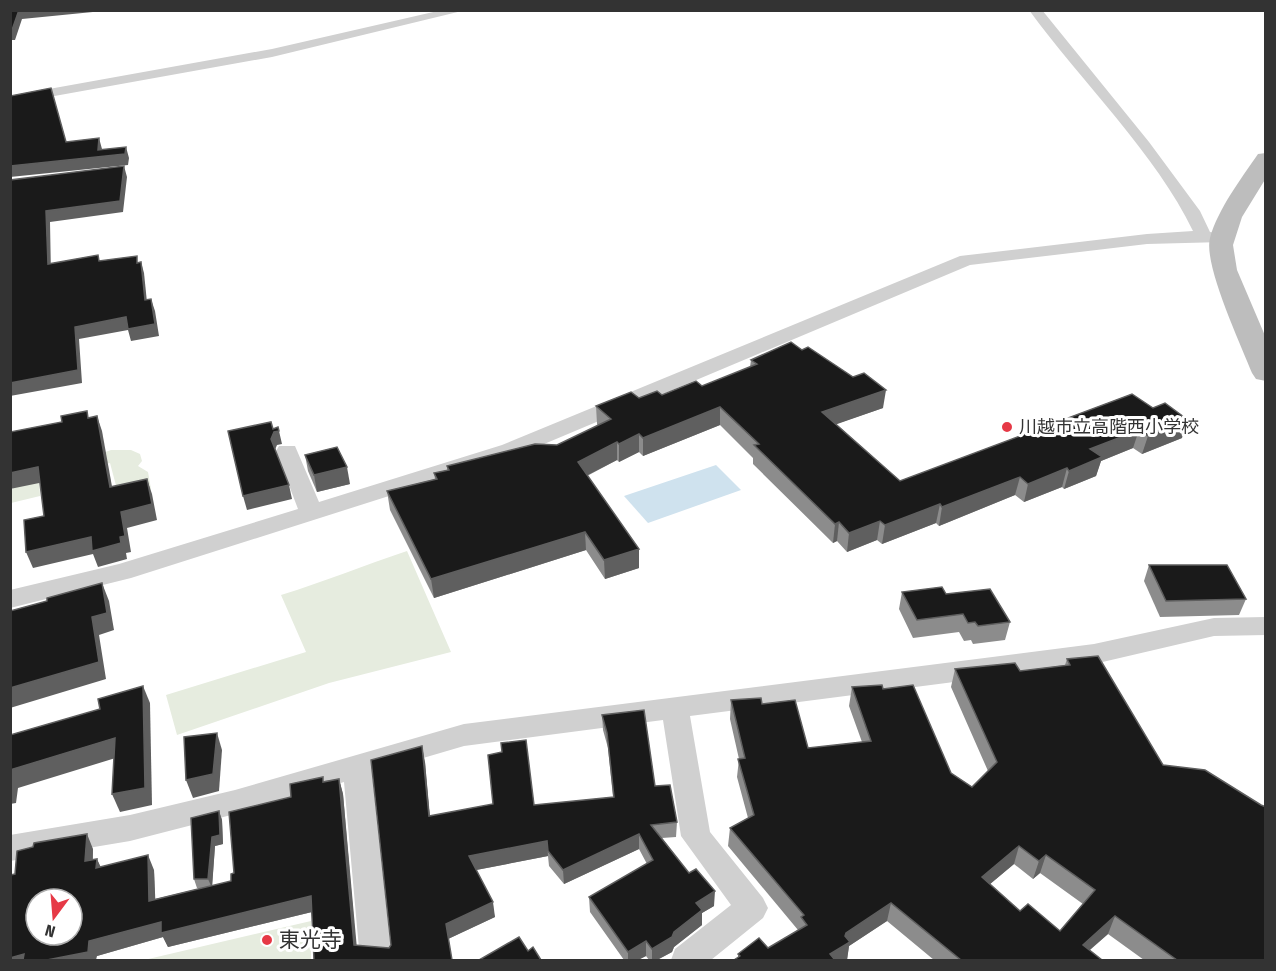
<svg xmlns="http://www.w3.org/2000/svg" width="1276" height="971" font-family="'Fira Sans Condensed','Noto Sans JP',sans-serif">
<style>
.green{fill:#e6ecdf}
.water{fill:#cfe2ee}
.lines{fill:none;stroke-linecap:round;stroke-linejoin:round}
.street{fill:#d0d0d0;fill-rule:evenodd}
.secondary{fill:#bdbdbd;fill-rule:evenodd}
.wall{fill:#8c8c8c;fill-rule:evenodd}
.shaded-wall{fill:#5f5f5f}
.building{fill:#1a1a1a;stroke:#5f5f5f;stroke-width:1.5;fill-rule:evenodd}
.poi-dot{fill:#e63946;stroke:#fff;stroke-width:2}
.labels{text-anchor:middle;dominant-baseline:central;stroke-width:6;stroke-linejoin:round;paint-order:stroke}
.poi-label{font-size:18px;fill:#333;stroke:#fff;text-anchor:start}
.near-poi-label{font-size:21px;fill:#333;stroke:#fff;text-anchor:start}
</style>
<rect width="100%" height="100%" fill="#fff"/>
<g class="green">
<path d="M111,450H131L140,454L142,461L138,466L148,472L151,489L146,492L118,493L110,463L39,478L40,496L11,503L10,492L17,483Z"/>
<path d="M407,551L451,652L329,683L177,735L166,695L306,652L281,595C324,582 364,565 407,551Z"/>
<path d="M311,921V960H144Z"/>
</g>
<path class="water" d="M716,465L741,490L648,523L624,496Z"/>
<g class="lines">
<g class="street">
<path d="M442,10H466L272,57L10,104V96L272,49Z"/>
<path d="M1029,10H1042L1149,142L1200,211L1210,232L1223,234L1226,238L1223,242L1147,244L970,265L518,455L131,578L10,608V590L119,564L298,509L276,451L279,446H295L319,502L502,445L960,256L1147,234L1193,231C1157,155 1080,80 1029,10Z"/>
<path d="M1266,617V635L1214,636L1094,664L690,716L710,832L763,898L768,908L763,918L711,960H671L675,949L731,905L681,836L663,720L464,746L372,773L392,960H360L344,782L235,814L130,841L10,861V835L130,815L235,790L464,724L1094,644L1214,618Z"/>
</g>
<path class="secondary" d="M1266,153V178L1242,217L1233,245L1237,270L1266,338V381L1256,379L1252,373C1241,345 1203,264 1210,238C1218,209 1241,179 1258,154Z"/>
</g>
<g class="wall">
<path d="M751,360L883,408L836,424L900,481L1132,394L1182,438L1142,454L1133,448L1101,461L1096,476L1064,489L1062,487L1024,502L1015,495L939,526L936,523L882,544L877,540L847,552L837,541L833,543L753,464V458L720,425L643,456L639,452L619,462L617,460L587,476L639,549V568L605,579L586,550L434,598L390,510L387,491L435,479L434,473L447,470V466L557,445L598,426L597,424L596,406L662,395L702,386L750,367Z"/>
<path d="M305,455L350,484L317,492L308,471Z"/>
<path d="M1149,565L1246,599L1239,615L1160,617L1144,581Z"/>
<path d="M902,592L946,594L1010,622L1005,640L973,644L971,640L964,641L959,632L913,638L899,609Z"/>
<path d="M1067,659L1266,960H1144L1108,934L1090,950L1102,960H934L887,921L849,946L847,960L738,958V954L768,948L798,930L728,846L730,828L748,818L737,777L739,759L730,719L731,700L762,704L808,748L862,742L849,706L852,687L883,689L951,773L972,787L988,771L951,687L955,669L1020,671L1065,665ZM1014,864L1033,879L1040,873L1083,904L1060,931L1020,911L990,884Z"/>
<path d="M602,715L655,786L677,822L676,837L662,838L714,906L702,913V925L674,947L672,952L657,960H649L646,956L638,960H624L590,912L589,897L647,864L639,849L564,884L549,866L548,856L476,870L495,917L448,939L314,960L312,912L168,947L163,937L97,956L10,960L93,849V860L97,859L100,867L154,870L155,899L201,888H197L194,879L219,811L222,820L223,844L215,846L212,886L231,881L234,873L291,797L324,781L339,779L343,794L356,946L389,948L391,945L425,762L430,816L613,797L608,748L603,730Z"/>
</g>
<g class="shaded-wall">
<path d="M19,10H113L22,19L15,40H10V31Z"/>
<path d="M99,138L102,149V156L126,147L129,158L128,165L10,177V166L98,150Z"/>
<path d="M124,166L127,177L123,212L50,222L51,276L48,264L46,211Z"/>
<path d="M141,262L144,273L148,312L145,300Z"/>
<path d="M151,299L155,311L159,336L131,341L128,330L79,339L82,383L10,396V383L75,327Z"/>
<path d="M886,390L883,408L820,430L822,412Z"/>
<path d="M720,407V425L643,456V438Z"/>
<path d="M97,416L102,431L115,503L110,487Z"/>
<path d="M1188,420L1182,438L1142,454L1148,436Z"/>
<path d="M1139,430L1133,448L1101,461L1096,476L1064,489L1069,471L1090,449Z"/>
<path d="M279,431L282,444L277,445L274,452L271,439L274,432Z"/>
<path d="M639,434V452L619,462V444Z"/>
<path d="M617,442V460L578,480V462Z"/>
<path d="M38,467L44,482L10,489V473Z"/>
<path d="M347,467L350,484L317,492L314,475Z"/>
<path d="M1067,468L1062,487L1024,502L1028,484Z"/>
<path d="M1020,477L1015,495L939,526L942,507Z"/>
<path d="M147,479L152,494L157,520L127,528L131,552L126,553L127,559L98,567L93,554L33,568L26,552L91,537H120L121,512Z"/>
<path d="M289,485L292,499L247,510L243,496Z"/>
<path d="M940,504L936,523L882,544L885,525Z"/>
<path d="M880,521L877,540L847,552L849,533Z"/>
<path d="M839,522L837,541L833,543L835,524Z"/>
<path d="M585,532L586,550L434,598L431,579Z"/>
<path d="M639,549V568L605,579L604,560Z"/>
<path d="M102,583L109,601L114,630L99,635L106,679L10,708V688L92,617Z"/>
<path d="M143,686L150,703L152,805L120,812L112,794Z"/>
<path d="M217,733L222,750L219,791L193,798L186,780Z"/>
<path d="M115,738L122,756L18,788L16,803L10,804V770Z"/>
<path d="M422,746L425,762L431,831L429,816Z"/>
<path d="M339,779L343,794L358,960L354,945Z"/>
<path d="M219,811L222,820L223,844L215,846L212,888L208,879L212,837Z"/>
<path d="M87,834L93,849L92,876L85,861Z"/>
<path d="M639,834V849L564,884L563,870Z"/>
<path d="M547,841L548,856L471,871L469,856Z"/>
<path d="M1019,846L1014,864L977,895L982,877Z"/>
<path d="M148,855L154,870L156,915L149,901Z"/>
<path d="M1046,855L1040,873L1033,879L1039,861Z"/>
<path d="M97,859L104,874L96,868Z"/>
<path d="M715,891L714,906L702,913V925L674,947L672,952L657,960H652V949L696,903Z"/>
<path d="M311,896L316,911L168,947L163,937L97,956L96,960H47L89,941L161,922Z"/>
<path d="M493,902L495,917L448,939L446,924Z"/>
<path d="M891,903L887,921L849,946L847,960H829L830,954L846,933Z"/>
<path d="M1115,916L1108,934L1078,960L1083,945Z"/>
<path d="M646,941V956L638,960H628V952Z"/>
<path d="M24,954L28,960H10V958Z"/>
</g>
<g class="building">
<path d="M10,10H19L12,30L10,31Z"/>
<path d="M51,88L66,142L99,138L98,150L126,147L125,154L10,166V96Z"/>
<path d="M124,166L120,201L46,211L48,264L98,255L99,261L137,256V263L141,262L145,300L151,299L155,324L128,329L126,317L75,327L78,370L10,383V180Z"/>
<path d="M791,342L802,350L808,347L853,377L864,373L886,390L822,412L900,481L1132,394L1153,408L1165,403L1188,420L1148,436L1139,430L1090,449L1102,457L1069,471L1067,468L1028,484L1020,477L942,507L940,504L885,525L880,521L849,533L839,522L835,524L754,445L759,444L720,407L643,438L639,434L619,444L617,442L578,462L639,549L604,560L585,532L431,579L387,491L437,479L434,473L449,470L447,466L535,444L557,445L611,419L596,406L631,392L639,398L657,391L662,395L696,381L702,386L757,364L751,360Z"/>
<path d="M87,411L88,418L97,416L110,487L147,479L152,504L121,512L125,536L120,537L121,543L92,551L91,537L26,552L24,520L44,516L38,467L10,473V432L62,422L61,416Z"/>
<path d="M271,422L273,429L278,427L279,431L274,432L271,439L289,485L243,496L228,431Z"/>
<path d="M337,447L347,467L314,475L305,455Z"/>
<path d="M1149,565H1227L1246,599L1166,601Z"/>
<path d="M102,583L107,613L92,617L99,662L10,688V611L47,601V598Z"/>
<path d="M942,587L946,594L990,589L1010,622L978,626L975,622L968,623L963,614L917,620L902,592Z"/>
<path d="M1098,656L1163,765L1205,770L1261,805L1266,807V960H1177L1115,916L1083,945L1102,960H961L891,903L846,933L845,936L850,942L830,954L835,960H734L740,956L738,954L759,938L768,948L807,925L801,917L804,915L730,828L754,815L738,759L745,758L731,700L761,698L762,704L795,700L808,748L871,741L852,687L882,685L883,689L913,685L951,773L972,787L997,762L955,669L1015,663L1020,671L1070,665L1067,659ZM1019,846L1039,861L1046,855L1095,890L1060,931L1028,904L1020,911L982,877Z"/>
<path d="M143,686L145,788L112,794L115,738L10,770V735L100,709L98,699Z"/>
<path d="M644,710L655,786L670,785L677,822L651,825L689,873L696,869L715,891L696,903L702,910L674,932L672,937L652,949L646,941L628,952L589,897L653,860L639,834L563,870L548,851L547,841L469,856L493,902L446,924L452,960H314L311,896L161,933V922L89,941L88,952L47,960H23L24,954L10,958V875L15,874L17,851L33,847L34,843L87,834L85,861L97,859L96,868L148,855L149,901L231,881V874L234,873L229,812L291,797L290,784L323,777V782L339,779L354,945L389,948L391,945L371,760L422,746L429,816L493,804L488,755L502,752L501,743L526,740L534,805L614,797L607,733L602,715ZM36,899H72V935H36Z"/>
<path d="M217,733L213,774L186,780L184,737Z"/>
<path d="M219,811L220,835L212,837L208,879H194L191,818Z"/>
<path d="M519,937L528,951L533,947L541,960H479Z"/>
</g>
<g class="poi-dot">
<circle cx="1007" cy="427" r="6"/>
<circle cx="267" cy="940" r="6"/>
</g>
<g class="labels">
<g class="poi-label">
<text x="1019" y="427">川越市立高階西小学校</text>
</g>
<g class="near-poi-label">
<text x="279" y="940">東光寺</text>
</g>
</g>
<rect width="1276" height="971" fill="none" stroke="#333333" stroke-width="24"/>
<g transform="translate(54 917) rotate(196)"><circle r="28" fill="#ffffff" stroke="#adadad" stroke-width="1.5"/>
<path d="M0-4.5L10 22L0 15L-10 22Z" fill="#e63946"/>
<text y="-9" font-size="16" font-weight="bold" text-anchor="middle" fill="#333333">N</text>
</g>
</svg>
